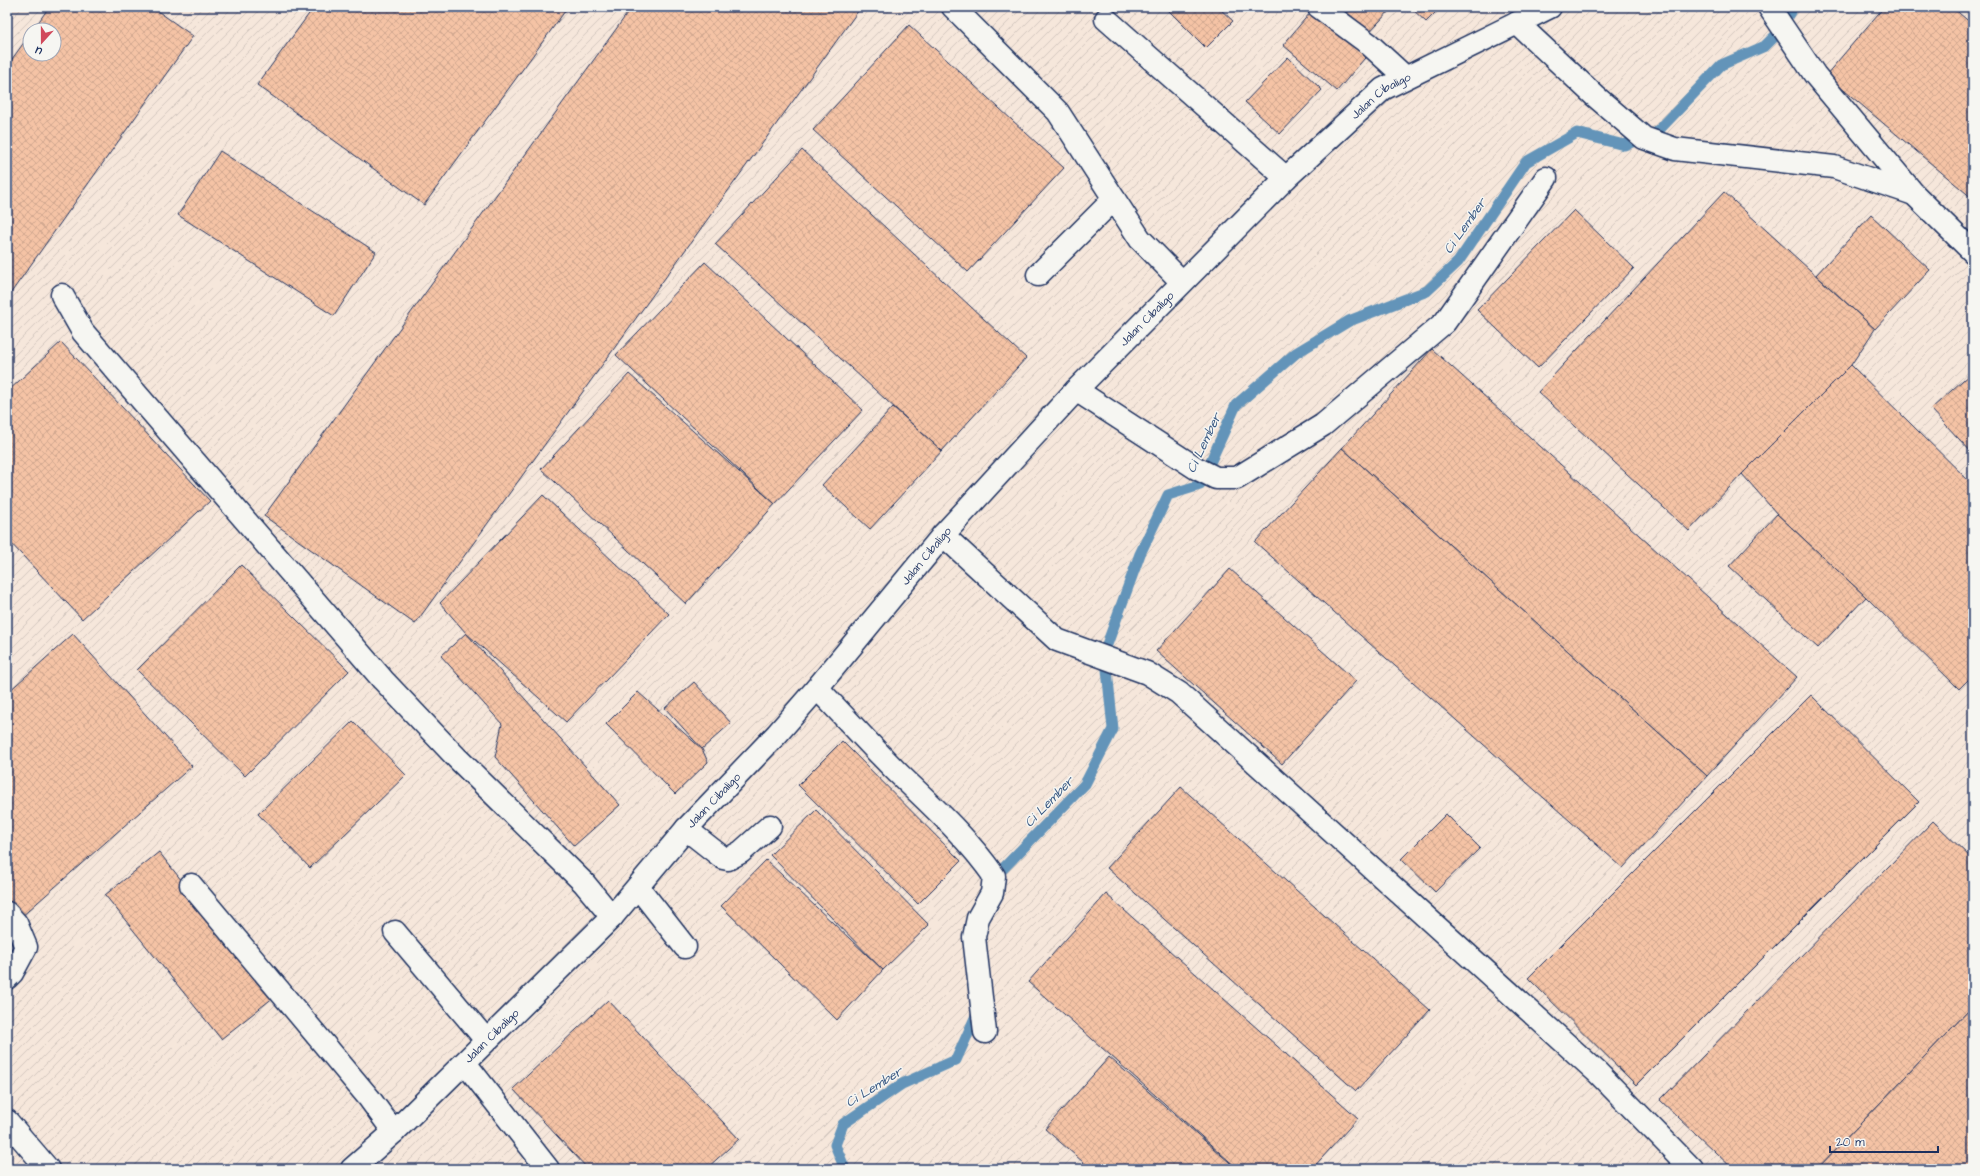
<svg xmlns="http://www.w3.org/2000/svg" width="1980" height="1176" font-family="'Architects Daughter',sans-serif">
<style>
.industrial{fill:url(#industrial-furrows);fill-rule:evenodd}
.lines{fill:none;stroke-linecap:round;stroke-linejoin:round}
.stream{stroke:#6494b9;stroke-width:11}
.building{fill:url(#building-cross-hatch);stroke:#1b2f5e}
.minor-casing{stroke:#1b2f5e;stroke-width:25}
.major-casing{stroke:#1b2f5e;stroke-width:25}
.minor{stroke:#f6f6f2;stroke-width:22}
.major{stroke:#f6f6f2;stroke-width:22}
.labels{text-anchor:middle;dominant-baseline:central;stroke-width:3;stroke-linejoin:round;paint-order:stroke}
.street-label{font-size:12px;fill:#1b2f5e;stroke:#f6f6f2}
.water-label{font-size:13px;font-style:italic;fill:#395984;stroke:#f6f6f2}
</style>
<defs>
<pattern id="industrial-furrows" width="10" height="10" patternUnits="userSpaceOnUse"><rect width="10" height="10" fill="#f6e7db"/><path d="M-1 1l2-2M0 10L10 0M9 11l2-2" fill="none" stroke="#d2c6be"/></pattern>
<pattern id="building-cross-hatch" width="8" height="8" patternUnits="userSpaceOnUse"><rect width="8" height="8" fill="#f5c3a5"/><path d="M0 0l8 8M0 8l8-8" fill="none" stroke="#d1a890"/></pattern>
</defs>
<rect width="100%" height="100%" fill="#f6f6f2"/>
<filter id="ink" filterUnits="userSpaceOnUse"><feTurbulence type="fractalNoise" baseFrequency=".025" numOctaves="2"/><feDisplacementMap in="SourceGraphic" scale="8" xChannelSelector="R" yChannelSelector="G"/><feConvolveMatrix kernelMatrix="1 2 1 2 8 2 1 2 1" color-interpolation-filters="sRGB"/></filter>
<g filter="url(#ink)">
<path class="industrial" d="M7,7H1973V1169H7ZM30,30H54V54H30Z"/>
<g class="lines">
<g class="stream">
<path d="M993,879L1085,784L1113,729L1105,650L1140,554L1168,495L1200,485L1236,405L1296,353L1349,321L1427,291L1458,262L1526,162L1577,133L1624,145L1656,133L1721,65L1765,46L1777,34L1793,7"/>
<path d="M845,1169L835,1145L843,1124L902,1084L956,1060L979,1009"/>
</g>
</g>
<g class="building">
<path d="M49,7H152L193,36L8,297L7,296V66L30,34V54H54V30H33Z"/>
<path d="M314,7H568L424,205L257,85Z"/>
<path d="M632,7H861L415,624L264,516Z"/>
<path d="M1165,7H1218L1233,21L1206,48Z"/>
<path d="M1315,7L1370,52L1337,91L1283,45Z"/>
<path d="M1326,7H1393L1363,39Z"/>
<path d="M1410,7H1441L1426,22Z"/>
<path d="M1884,7H1952L1973,25V199L1826,75Z"/>
<path d="M909,25L1064,168L968,272L813,130Z"/>
<path d="M1288,57L1322,90L1280,134L1245,102Z"/>
<path d="M802,150L1026,358L942,451L715,244Z"/>
<path d="M220,151L376,252L334,316L178,215Z"/>
<path d="M1724,192L1875,329L1851,365L1742,474L1689,531L1538,392Z"/>
<path d="M1574,210L1634,268L1538,368L1477,310Z"/>
<path d="M1871,215L1930,270L1875,329L1816,275Z"/>
<path d="M705,262L863,410L775,504L616,355Z"/>
<path d="M61,342L210,501L82,619L7,539V392Z"/>
<path d="M1432,349L1797,677L1707,776L1342,448Z"/>
<path d="M1851,365L1973,485V675L1959,689L1866,597L1777,514L1742,474Z"/>
<path d="M1973,371V454L1931,409Z"/>
<path d="M629,374L775,504L686,604L541,469Z"/>
<path d="M893,407L942,451L870,529L822,485Z"/>
<path d="M1342,448L1707,776L1623,868L1255,542Z"/>
<path d="M543,495L669,614L566,722L466,633L440,603Z"/>
<path d="M1777,514L1866,597L1818,648L1729,566Z"/>
<path d="M241,565L349,671L245,776L137,670Z"/>
<path d="M1230,569L1356,681L1282,764L1156,651Z"/>
<path d="M466,633L620,805L574,846L495,757L502,724L441,656Z"/>
<path d="M73,634L192,766L20,918L7,903V693Z"/>
<path d="M694,682L731,723L702,749L665,708Z"/>
<path d="M638,692L702,749L708,762L675,794L606,724Z"/>
<path d="M1811,695L1919,802L1636,1085L1528,978Z"/>
<path d="M353,721L406,775L310,868L258,814Z"/>
<path d="M842,741L961,861L918,904L798,785Z"/>
<path d="M1181,787L1430,1010L1356,1091L1107,868Z"/>
<path d="M816,810L929,925L883,970L770,855Z"/>
<path d="M1446,814L1480,848L1435,892L1401,859Z"/>
<path d="M1933,821L1973,860V1006L1817,1169H1733L1660,1100Z"/>
<path d="M159,852L274,997L221,1039L105,895Z"/>
<path d="M766,860L883,970L837,1020L721,906Z"/>
<path d="M1106,894L1358,1118L1312,1169H1238L1028,982Z"/>
<path d="M608,1000L739,1139L706,1169H588L513,1089Z"/>
<path d="M1973,1006V1169H1817Z"/>
<path d="M1109,1057L1237,1169H1091L1045,1129Z"/>
</g>
<g class="lines">
<defs>
<g id="minor">
<path d="M953,7L1058,112L1140,239L1182,282"/>
<path d="M1319,7L1369,44L1405,77"/>
<path d="M1769,7L1815,75L1914,194L1973,252"/>
<path d="M1106,19L1286,178"/>
<path d="M1517,23L1595,96L1644,138L1675,149L1834,167L1914,194"/>
<path d="M1038,275L1114,199"/>
<path d="M62,295L83,332L383,680L457,758L584,883L612,917"/>
<path d="M1076,390L1196,468L1216,478H1237L1323,425L1445,322L1546,178"/>
<path d="M943,535L1057,640L1147,673L1179,693L1598,1073L1692,1169"/>
<path d="M817,688C844,716 870,745 897,772C931,805 967,837 994,876L992,893L978,918L974,937L985,1032"/>
<path d="M686,829L723,858L728,859L741,852L770,826"/>
<path d="M191,885L369,1098L394,1132"/>
<path d="M638,887L685,947"/>
<path d="M7,913L16,923L26,947L12,973L7,978"/>
<path d="M395,932L486,1040"/>
<path d="M465,1063L548,1169"/>
<path d="M7,1121L48,1169"/>
</g>
<g id="major">
<path id="s1" d="M352,1169L394,1132L612,917L686,829L777,734L817,688L943,535L1076,390L1286,178L1383,89L1550,7"/>
</g>
</defs>
<use href="#minor" class="minor-casing"/>
<use href="#major" class="major-casing"/>
<use href="#minor" class="minor"/>
<use href="#major" class="major"/>
</g>
</g>
<g class="labels">
<g class="street-label">
<text stroke="none"><textPath href="#s1" startOffset="1489">Jalan Cibaligo</textPath></text>
<text stroke="none"><textPath href="#s1" startOffset="1165">Jalan Cibaligo</textPath></text>
<text stroke="none"><textPath href="#s1" startOffset="841">Jalan Cibaligo</textPath></text>
<text stroke="none"><textPath href="#s1" startOffset="517">Jalan Cibaligo</textPath></text>
<text stroke="none"><textPath href="#s1" startOffset="193">Jalan Cibaligo</textPath></text>
</g>
<g class="water-label">
<text transform="translate(1465 226) rotate(-55)">Ci Lember</text>
<text transform="translate(1204 443) rotate(-65)">Ci Lember</text>
<text transform="translate(1049 802) rotate(-46)">Ci Lember</text>
<text transform="translate(874 1087) rotate(-32)">Ci Lember</text>
</g>
</g>
<rect width="1980" height="1176" fill="none" stroke="#f6f6f2" stroke-width="24"/>
<rect x="12" y="12" width="1956" height="1152" fill="none" stroke="#1b2f5e" stroke-width="1.5" filter="url(#ink)"/>
<g transform="translate(42 42) rotate(201)"><circle r="19" fill="#f6f6f2" stroke="#9ea6b7"/>
<path d="M0-3L7 15L0 10L-7 15Z" fill="#d1495b"/>
<text y="-6" font-size="11" font-weight="bold" text-anchor="middle" fill="#1b2f5e">U</text>
</g>
<path d="M1830 1146v6h108v-6" fill="none" stroke="#1b2f5e" stroke-width="2"/>
<text x="1836" y="1146" font-size="12" fill="#1b2f5e" stroke="#f6f6f2" stroke-width="3" paint-order="stroke">20 m</text>
</svg>
